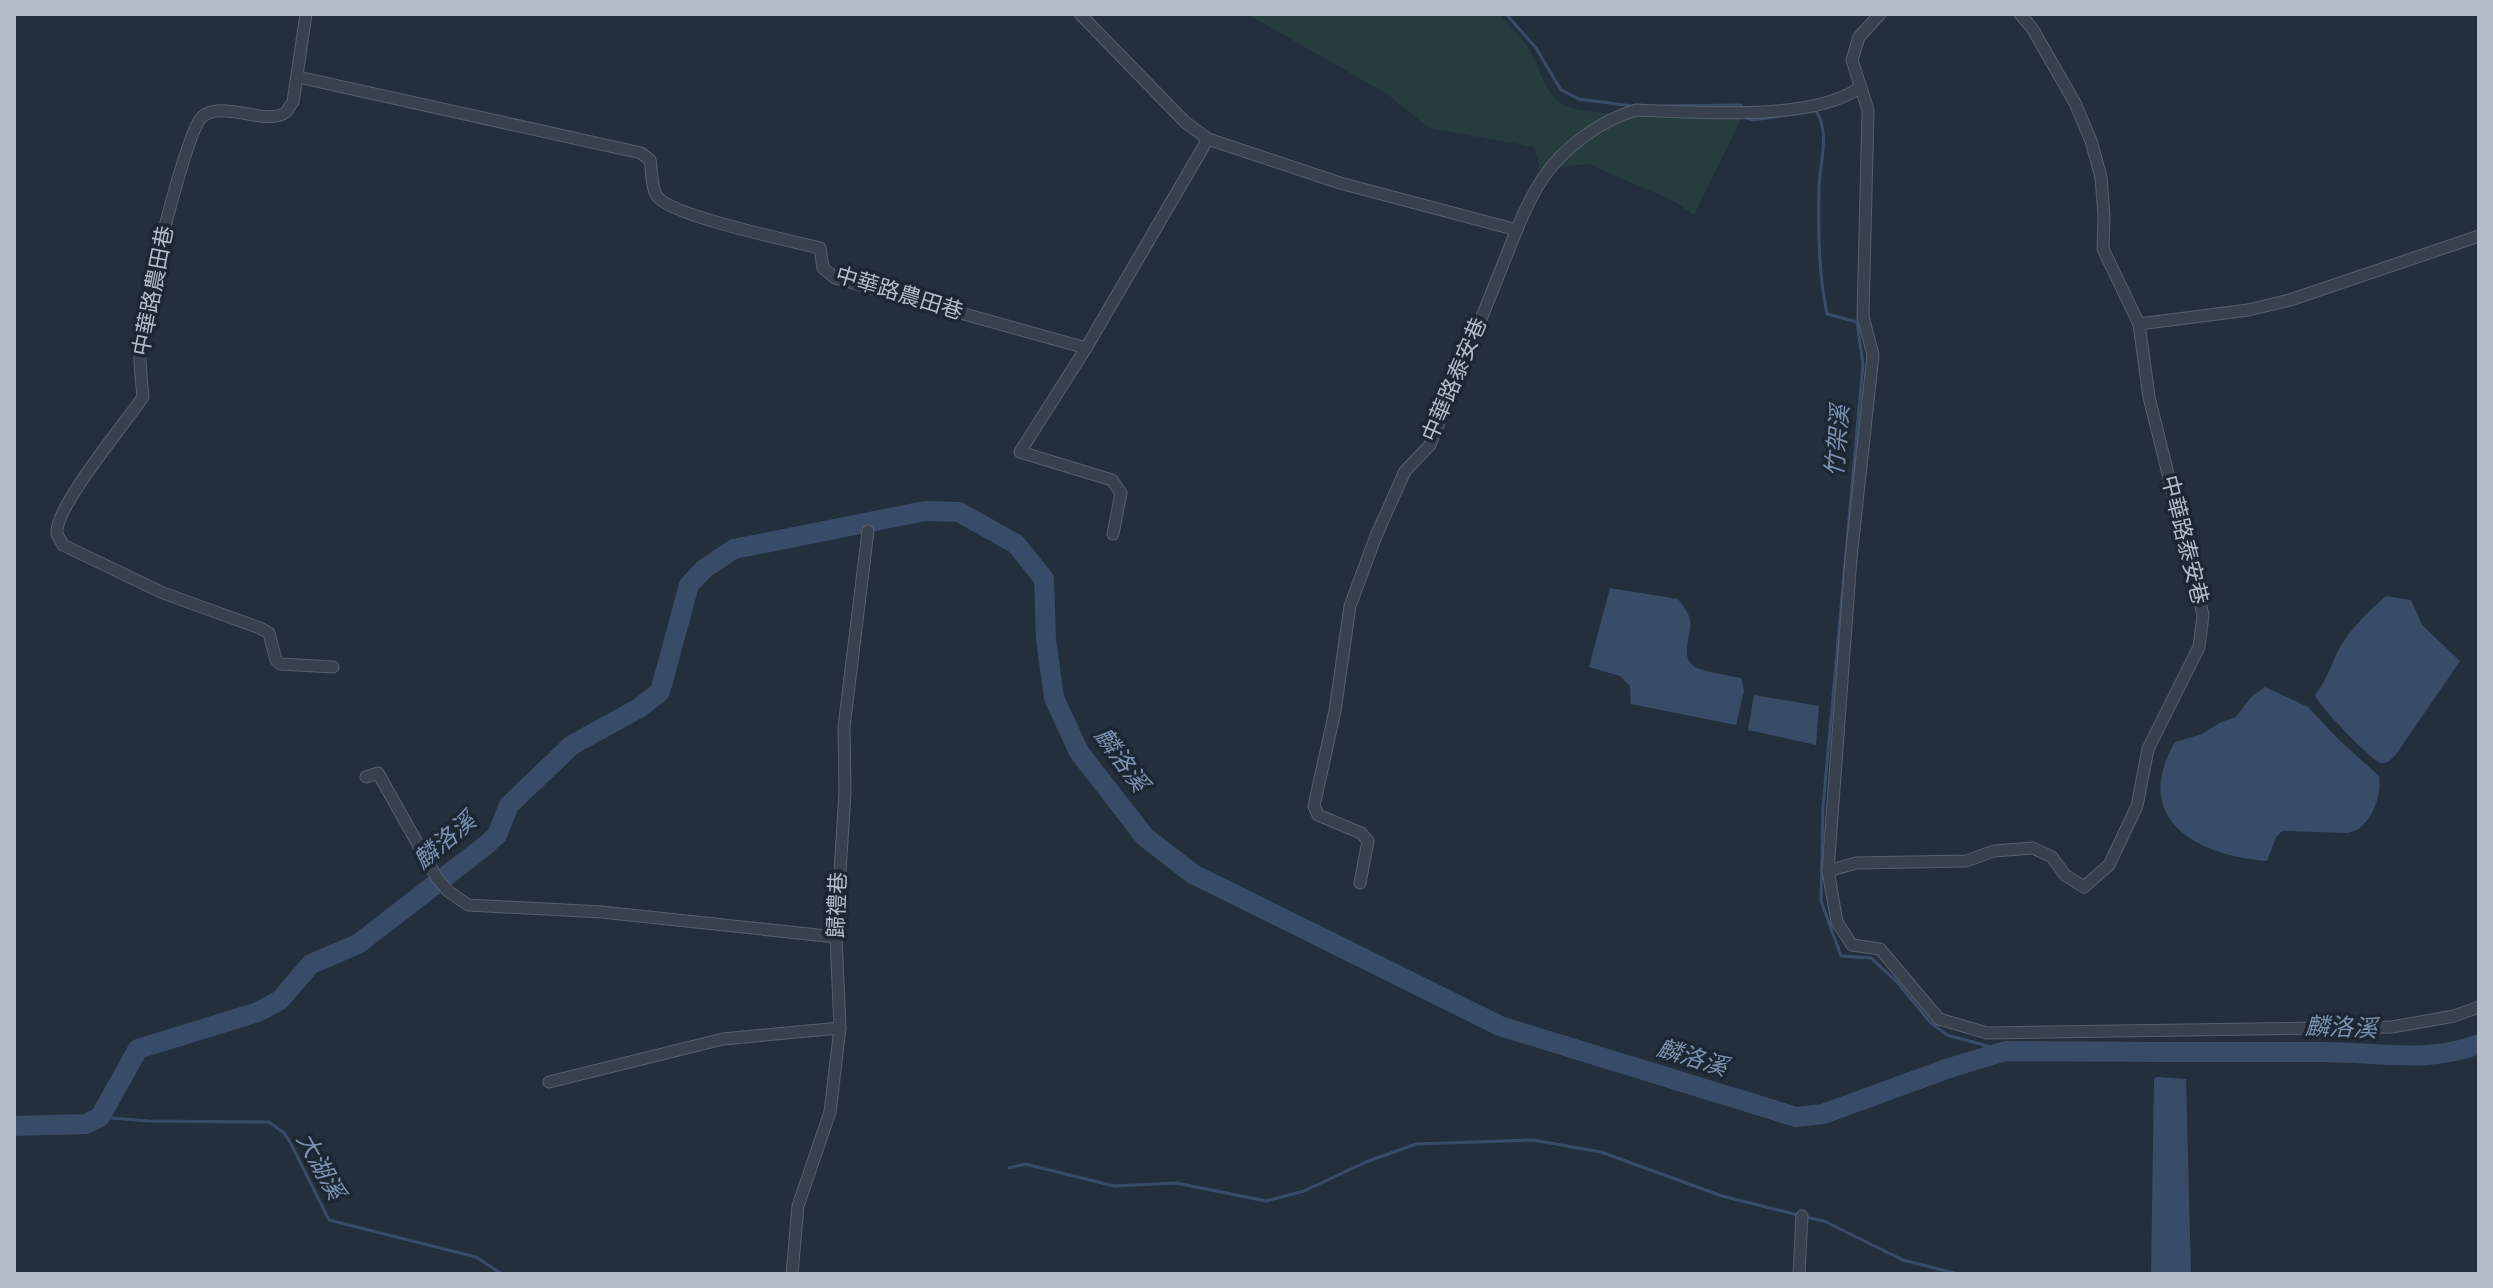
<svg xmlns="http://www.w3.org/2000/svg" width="2493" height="1288" font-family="'Sofia Sans Condensed','Noto Sans TC',sans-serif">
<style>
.green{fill:#263c3f}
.water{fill:#394c67}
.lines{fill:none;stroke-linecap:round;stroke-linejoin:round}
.stream{stroke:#394c67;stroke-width:3}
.river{stroke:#394c67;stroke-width:20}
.street-casing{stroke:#565f6c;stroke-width:13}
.street{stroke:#38414e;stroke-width:11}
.labels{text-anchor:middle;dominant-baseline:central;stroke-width:7;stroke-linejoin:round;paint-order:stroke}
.street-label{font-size:22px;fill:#b4bcc9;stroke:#1d2633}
.water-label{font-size:24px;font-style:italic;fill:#7c92b1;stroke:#1d2633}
</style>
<rect width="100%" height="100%" fill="#242f3e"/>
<path class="green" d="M1247,14H1500C1509,27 1523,38 1531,52C1539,67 1544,90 1558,101C1585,124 1708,109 1747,107L1694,215L1672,200L1588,164L1540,169L1534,147L1429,128L1387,94Z"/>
<g class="water">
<path d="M1610,588L1678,599C1683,606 1689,612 1690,621C1692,636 1678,659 1697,668C1710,673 1727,675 1741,678L1744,691L1736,725L1631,704L1630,686L1620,676L1589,667Z"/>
<path d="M2386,596L2411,600L2422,625L2460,661L2397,753C2393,757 2389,764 2381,763C2373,762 2317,704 2315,695C2326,681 2331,665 2339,649C2350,629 2369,611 2386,596Z"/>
<path d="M2265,687L2308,707L2339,740L2379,776C2382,797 2370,830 2347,833L2282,831L2276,837L2267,861C2197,856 2130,819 2175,742L2202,734L2221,722L2236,717L2252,696Z"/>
<path d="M1754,695L1819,706L1816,745L1748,730Z"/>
<path d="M2157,1077L2186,1079L2191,1274H2151L2154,1080Z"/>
</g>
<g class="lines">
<g class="stream">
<path d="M1506,14L1536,48L1561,90L1579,99L1632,106"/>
<path d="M1664,106L1741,105L1742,107"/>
<path d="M1747,118L1753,120L1816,111C1831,134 1819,164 1819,190C1818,228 1819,277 1827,314L1857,322L1863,364L1823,807L1821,901L1841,956L1871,958L1897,982L1930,1022L1947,1035L2006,1051"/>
<path d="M100,1117L148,1121L269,1122L284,1133L290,1142L329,1220L476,1257L502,1274"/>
<path d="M1009,1168L1025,1164L1114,1186L1176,1183L1266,1201L1304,1191L1366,1162L1416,1144L1533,1140L1601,1152L1722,1196L1798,1215"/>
<path d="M1805,1217L1824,1221L1903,1260L1958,1274"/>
</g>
<path class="river" d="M14,1126L86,1124L100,1117L138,1049L258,1012L280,1000L311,964L358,944L485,846L497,835L509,805L572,745L639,708L660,692L689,585L704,569L734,549L925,511L959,512L1016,544L1044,579L1046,639L1054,698L1079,752L1145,837L1193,874L1500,1026L1796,1117L1823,1114L1952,1067L2006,1051C2112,1052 2217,1052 2323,1052C2377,1052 2427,1064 2479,1044"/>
<defs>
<g id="street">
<path d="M306,14L293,102C290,105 289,109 286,112C267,127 221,99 202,117C186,131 146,300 141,329C138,353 141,374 143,397C127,421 53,509 57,534C58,536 62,543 63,545L163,593L260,628L269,633L276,660L280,664L333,667"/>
<path d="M1080,14L1185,122L1208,139L1340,183L1517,230"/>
<path d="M1880,14L1859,37L1852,60L1868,110L1863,317L1873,355L1851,558L1828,871L1837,922L1852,945L1880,949L1939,1019L1987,1033L2392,1027L2454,1016L2479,1007"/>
<path d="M2020,14L2032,28L2075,103L2091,141L2101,177L2104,216L2103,249L2139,324"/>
<path d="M298,77L641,153L650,160C652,170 651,187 657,196C670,216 792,241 820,248L823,268L835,278L1086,348"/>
<path d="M1113,534L1121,493L1112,480L1020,452L1086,348L1208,139"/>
<path d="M366,777L378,773L437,878L448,891L468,905L602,912L836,937"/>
<path d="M1828,871L1856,863L1966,861L1994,851L2033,848L2052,857L2065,875L2084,887L2109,865L2137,806L2148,749L2199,647L2203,615L2149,397L2139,324L2248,310L2290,300L2479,236"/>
<path d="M1360,883L1368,841L1361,833L1318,815L1314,806L1335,711L1350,606L1376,536L1405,471L1430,445C1452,390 1475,335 1497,279C1511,246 1523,208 1543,178C1563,148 1601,120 1636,110C1695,112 1811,122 1859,88"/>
<path d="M549,1082L723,1039L840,1028"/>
<path d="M792,1274L798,1206L830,1112L840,1028L836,937L845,792L844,727L868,531"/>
<path d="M1799,1274L1802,1216"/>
</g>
</defs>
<use href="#street" class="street-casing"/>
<use href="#street" class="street"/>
</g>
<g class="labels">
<g class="street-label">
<text transform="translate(154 291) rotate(-79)">中華路農田巷</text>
<text transform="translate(899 294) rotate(17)">中華路農田巷</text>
<text transform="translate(1455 380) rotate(-67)">中華路泰安巷</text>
<text transform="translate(2184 540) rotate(76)">中華路泰安巷</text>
<text transform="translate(838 905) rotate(-88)">歸禮巷</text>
</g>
<g class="water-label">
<text transform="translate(1838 441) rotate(-85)">竹架溪</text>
<text transform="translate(1121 760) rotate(54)">麟洛溪</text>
<text transform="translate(445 841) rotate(-40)">麟洛溪</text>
<text transform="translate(2341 1028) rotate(2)">麟洛溪</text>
<text transform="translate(1692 1058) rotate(17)">麟洛溪</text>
<text transform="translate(320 1166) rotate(61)">大湖溪</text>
</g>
</g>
<rect width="2493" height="1288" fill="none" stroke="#b4bcc9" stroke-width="32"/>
</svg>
